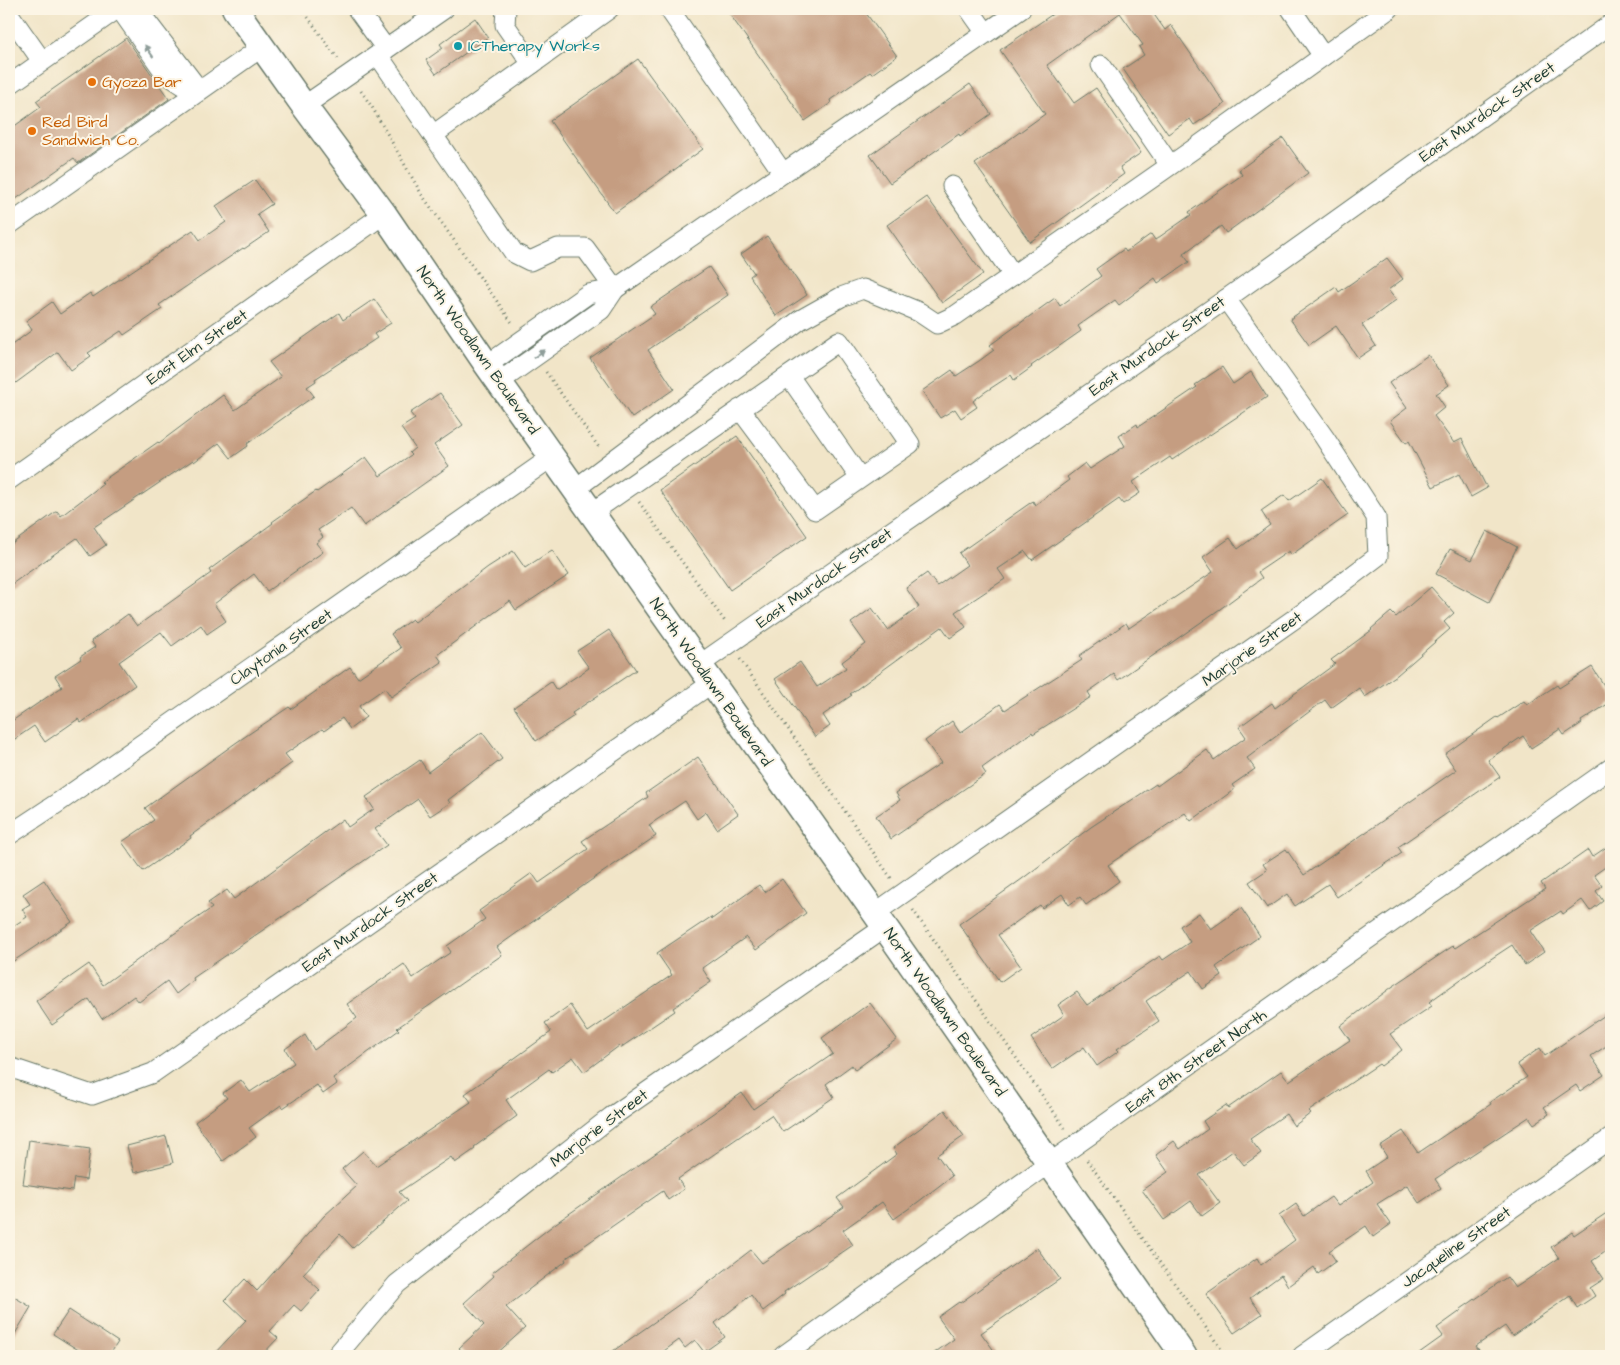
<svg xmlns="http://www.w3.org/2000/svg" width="1620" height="1365" font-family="'Architects Daughter',sans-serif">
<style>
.building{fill:#c59d81}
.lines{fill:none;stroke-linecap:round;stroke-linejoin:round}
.minor-casing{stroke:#687868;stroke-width:21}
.major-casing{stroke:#687868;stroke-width:28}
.path{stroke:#687868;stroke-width:3;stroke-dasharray:1 4;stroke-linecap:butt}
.minor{stroke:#fff;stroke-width:19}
.major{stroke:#fff;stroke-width:25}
.oneway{fill:#8f9e9a}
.culture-dot{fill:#0f9aa8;stroke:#fcf5e5;stroke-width:2}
.food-dot{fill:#e8710a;stroke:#fcf5e5;stroke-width:2}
.labels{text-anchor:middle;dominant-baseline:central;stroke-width:4;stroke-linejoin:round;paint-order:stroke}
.culture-label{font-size:16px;fill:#0d838f;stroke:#fcf5e5;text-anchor:start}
.food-label{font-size:16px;fill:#c56008;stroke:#fcf5e5;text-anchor:start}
.street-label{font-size:16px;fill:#1f3d34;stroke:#fcf5e5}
</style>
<rect width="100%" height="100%" fill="#fcf5e5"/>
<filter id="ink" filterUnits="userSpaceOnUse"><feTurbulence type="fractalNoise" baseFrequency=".02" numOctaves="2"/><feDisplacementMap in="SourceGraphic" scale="10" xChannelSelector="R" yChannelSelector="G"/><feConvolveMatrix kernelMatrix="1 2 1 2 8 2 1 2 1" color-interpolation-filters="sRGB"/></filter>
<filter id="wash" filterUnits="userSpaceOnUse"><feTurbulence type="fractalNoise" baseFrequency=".0096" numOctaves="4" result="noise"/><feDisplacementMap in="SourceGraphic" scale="20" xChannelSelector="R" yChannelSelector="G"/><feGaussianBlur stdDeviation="1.12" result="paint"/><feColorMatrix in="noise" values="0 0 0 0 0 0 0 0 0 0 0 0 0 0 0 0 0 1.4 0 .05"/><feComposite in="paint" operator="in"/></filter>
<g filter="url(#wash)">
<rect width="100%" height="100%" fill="#f1e5c8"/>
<g id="blocks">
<g class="building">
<path d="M726,9H863L897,56L872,74L870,72L830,100L831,103L805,121Z"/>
<path d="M1060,9H1150L1165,30L1171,25L1225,104L1194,125L1190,119L1168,134L1123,69L1144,55L1139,47L1143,45L1120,13L1047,65L1074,103L1096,88L1141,153L1120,167L1124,174L1030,242L975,164L1045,114L1000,50Z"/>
<path d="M475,18L488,37L436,74L426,60L443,48L440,44Z"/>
<path d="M126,38L169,99L78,163L74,158L9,204V130L41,107L36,101Z"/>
<path d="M638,59L703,149L615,213L550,121Z"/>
<path d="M970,84L991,114L960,136L959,134L890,183L870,155Z"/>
<path d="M1283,138L1308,173L1226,233L1221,226L1183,254L1189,262L1158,283L1155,278L1119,305L1115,300L1078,326L1081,331L1031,366L1032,367L1014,380L1011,375L985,392L973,401L977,407L961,418L955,409L940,418L922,391L952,370L956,376L979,361L994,350L990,345L1055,298L1060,306L1101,276L1096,269L1124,249L1126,252L1151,234L1155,240L1191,215L1189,212L1242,175L1239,170Z"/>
<path d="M255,180L272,204L257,214L269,232L244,249L243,248L159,305L162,309L124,335L121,331L88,353L91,356L71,370L58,352L9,388V347L32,330L26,321L52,302L60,314L90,293L93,297L193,230L200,240L226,222L216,206Z"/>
<path d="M927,197L983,274L942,303L887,225Z"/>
<path d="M767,236L807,295L776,316L750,276L754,273L741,254Z"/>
<path d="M1387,258L1403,279L1388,290L1396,300L1362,325L1376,346L1358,358L1336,326L1309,345L1290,319L1336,287L1339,292Z"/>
<path d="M709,267L728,295L648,350L674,389L632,418L590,358L655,314L650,307Z"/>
<path d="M374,299L391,323L374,334L377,338L315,379L316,381L307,387L314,396L247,444L248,446L231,458L219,443L194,462L193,460L94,527L106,545L90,556L77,538L9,586V546L57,511L61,516L103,484L101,482L158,442L159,443L223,395L235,410L281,377L269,362L339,313L343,320Z"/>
<path d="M1428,355L1449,385L1436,394L1445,407L1434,416L1454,443L1462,439L1487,488L1471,497L1459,474L1433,487L1409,441L1406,443L1390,421L1407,408L1389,383Z"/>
<path d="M1222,367L1233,384L1251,372L1267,397L1172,460L1170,457L1133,482L1140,493L1123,504L1119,499L1032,560L1025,551L998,569L1005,579L955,612L966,627L950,638L942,627L905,654L850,694L852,695L823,715L830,726L815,737L775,679L800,662L817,687L846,668L842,662L866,644L851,623L872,608L888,630L919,607L906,588L927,573L937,586L967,565L959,553L1033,501L1035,505L1069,480L1067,477L1085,463L1090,469L1125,446L1119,436L1137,424L1138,427L1197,387L1195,385Z"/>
<path d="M440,393L463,425L434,445L449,466L364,526L351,508L318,530L323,537L316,543L323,552L267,591L254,574L214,604L226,621L207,634L201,625L172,646L161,632L119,662L135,685L81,723L78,719L45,742L34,726L9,743V723L62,687L55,676L81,659L80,657L95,647L91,641L128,614L137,626L211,573L209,570L273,523L272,522L316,491L317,492L366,457L380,476L411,455L409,453L415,448L401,428L415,419L410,413Z"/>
<path d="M737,436L807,536L730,590L660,490Z"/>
<path d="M1322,478L1348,515L1291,555L1289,551L1258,572L1262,578L1220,609L1118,680L1114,674L1088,692L1091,697L1033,734L1032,732L982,768L986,774L891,839L876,816L900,800L896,793L941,763L925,741L952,721L960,733L1000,704L1005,710L1082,660L1079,656L1126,623L1129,628L1213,572L1203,557L1230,538L1238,549L1270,525L1261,511L1284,495L1289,501Z"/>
<path d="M1487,531L1517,547L1489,602L1436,574L1450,549L1472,560Z"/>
<path d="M552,550L569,575L516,610L510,601L437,655L442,662L391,697L385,688L359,706L366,717L350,729L342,718L324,731L322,729L285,754L292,763L190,836L191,838L143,871L122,842L154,820L145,808L237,742L289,707L291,709L350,667L358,678L401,648L391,634L412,619L415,622L488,567L513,551L525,568Z"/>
<path d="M1431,587L1454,613L1444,622L1450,629L1397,675L1365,697L1359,688L1331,708L1325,700L1247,758L1255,769L1232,785L1235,789L1191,821L1185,813L1108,865L1119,881L1086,905L1080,897L1069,905L1062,894L1042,908L1040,905L998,935L1021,967L1000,982L959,924L1022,879L1091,827L1156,784L1157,786L1207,750L1214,760L1246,737L1239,727L1272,703L1275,708L1335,664L1331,660L1372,630L1371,629L1391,612L1396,617Z"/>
<path d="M609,630L636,670L572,713L574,716L536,741L514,707L551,682L556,690L589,668L577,651Z"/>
<path d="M1592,667L1611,696V702L1581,721L1582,723L1564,735L1560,729L1531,748L1523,736L1488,760L1500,777L1398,847L1402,853L1337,897L1328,884L1295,906L1287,894L1267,908L1249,882L1267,870L1263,864L1286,849L1304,875L1456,770L1445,754L1497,717L1498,718L1524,701L1527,705L1557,685L1559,688Z"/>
<path d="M482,732L502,759L448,800L450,803L430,816L418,799L375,829L387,845L193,978L194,980L176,994L167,981L139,1002L134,996L102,1019L89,999L52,1025L36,1001L89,964L103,985L165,940L212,908L208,903L227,890L234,899L343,819L348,827L374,809L366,797L420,760L428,772Z"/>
<path d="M698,757L738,814L717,829L706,812L697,819L685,801L649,825L656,836L590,881L497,947L502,955L397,1028L399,1030L333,1078L337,1084L323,1094L317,1085L283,1108L281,1105L249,1128L256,1137L223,1161L195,1122L227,1098L223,1093L241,1080L250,1092L294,1063L285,1049L305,1035L314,1050L357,1018L347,1004L404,964L413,978L451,952L447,946L485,919L479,911L532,873L539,883L588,849L582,841L648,797L646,793Z"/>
<path d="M1611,844V863L1594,875L1602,886L1596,891L1603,901L1590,911L1582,900L1563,914L1561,911L1530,931L1544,952L1525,965L1512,945L1471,972L1429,1002L1432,1006L1390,1034L1402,1050L1381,1066L1379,1064L1309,1111L1311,1113L1294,1126L1286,1114L1250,1139L1261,1153L1244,1165L1233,1151L1199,1175L1220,1203L1202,1216L1191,1201L1164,1220L1142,1190L1168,1172L1156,1155L1174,1141L1180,1149L1208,1129L1203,1121L1226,1105L1228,1108L1281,1071L1289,1081L1350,1040L1340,1026L1392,987L1453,946L1455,948L1545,889L1541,883L1588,850L1592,857Z"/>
<path d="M782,879L806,913L756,950L746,937L702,968L711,982L673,1008L675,1011L620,1048L619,1046L584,1072L573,1057L552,1072L549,1069L506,1100L517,1116L474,1147L475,1149L455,1163L451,1157L399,1192L407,1201L353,1248L340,1234L303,1274L320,1290L301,1311L294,1305L270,1331L278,1338L261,1356H212L246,1320L225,1300L245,1279L257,1291L324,1216L357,1186L342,1169L363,1151L376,1166L471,1102L465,1094L551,1032L545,1023L570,1005L588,1032L672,975L657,953L711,917L712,919L759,885L765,892Z"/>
<path d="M44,880L72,922L9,964V929L27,917L22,909L30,904L23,894Z"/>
<path d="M1241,908L1260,936L1216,967L1222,976L1203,989L1191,971L1146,1001L1159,1021L1117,1049L1119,1051L1097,1066L1084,1047L1052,1069L1031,1038L1064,1015L1058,1005L1077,992L1087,1005L1160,956L1163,960L1190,942L1180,926L1199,913L1211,929Z"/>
<path d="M870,1003L897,1039L855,1070L852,1065L826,1084L834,1097L783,1132L771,1115L678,1179L684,1189L668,1200L663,1191L565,1259L566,1261L506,1307L525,1328L494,1356H467L459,1348L484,1325L464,1303L494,1276L492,1273L556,1223L742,1093L753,1109L833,1054L822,1038Z"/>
<path d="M1611,1011V1043L1591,1056L1604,1075L1580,1091L1576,1085L1544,1107L1549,1114L1534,1124L1529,1117L1435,1179L1441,1188L1419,1203L1407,1185L1377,1204L1391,1224L1373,1237L1366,1226L1329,1251L1336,1261L1318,1274L1314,1267L1288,1286L1281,1275L1250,1298L1262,1314L1234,1333L1206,1294L1257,1258L1261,1265L1295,1240L1279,1216L1296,1204L1304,1216L1331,1197L1338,1206L1373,1182L1366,1171L1387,1157L1380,1146L1403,1131L1418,1153L1491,1104L1490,1102L1527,1077L1517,1064L1540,1048L1545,1056Z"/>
<path d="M945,1110L964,1136L937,1155L952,1176L918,1202L894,1219L882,1202L843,1230L853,1245L784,1292L785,1294L763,1311L751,1295L715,1323L725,1337L704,1352L695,1340L685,1348L679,1340L657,1356H606L694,1294L751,1250L762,1263L844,1207L837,1198L897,1154L893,1148Z"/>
<path d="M166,1136L173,1163L134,1173L127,1146Z"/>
<path d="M29,1140L90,1149L86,1180L74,1178L72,1191L23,1184Z"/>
<path d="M1611,1210V1248L1592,1261L1604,1279L1590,1288L1595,1296L1577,1308L1570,1296L1512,1336L1505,1326L1476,1346L1483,1356H1415L1443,1336L1437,1328L1462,1310L1461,1309L1507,1277L1515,1288L1559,1258L1551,1247L1572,1232L1574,1235Z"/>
<path d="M1037,1248L1060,1279L981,1333L998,1356H930L954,1339L938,1317L959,1302L960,1303Z"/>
<path d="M9,1294L31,1307L9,1344Z"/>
<path d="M69,1310L118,1342L109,1356H88L53,1334Z"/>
</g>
</g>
</g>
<g filter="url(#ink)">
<use href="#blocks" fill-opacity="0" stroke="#687868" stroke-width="1"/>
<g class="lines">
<defs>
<g id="minor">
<path d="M120,9L165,73L183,85L199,91"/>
<path d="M137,9L199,90"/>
<path d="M357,9L386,49"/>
<path d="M506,9L505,25L532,64"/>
<path d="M669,9L783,173"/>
<path d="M969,9L986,33"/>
<path d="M1291,9L1323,56"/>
<path d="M9,14L42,61"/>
<path d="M378,55L514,253L530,261L558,248H585L615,289L1021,9"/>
<path d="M1101,65L1170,165"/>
<path d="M9,85L117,9"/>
<path d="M304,106L444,9"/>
<path d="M433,135L609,9"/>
<path d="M952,186L1013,275"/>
<path d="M9,225L262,47"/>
<path d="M487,365L588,294L615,289L601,310L499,382"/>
<path d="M789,376L860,478"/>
<path d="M9,480L384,214"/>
<path d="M575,489L800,320L841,297L863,289L919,312L937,324L956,315L1198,146L1389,9"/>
<path d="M591,513C674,455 757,398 839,341L910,444L815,510L740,409"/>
<path d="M699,665L1226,299L1611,24"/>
<path d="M9,835L59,802L552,457"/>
<path d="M875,913L1307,610L1378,556L1376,517L1324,437L1226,299"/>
<path d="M9,1067L92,1095L153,1073L712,683"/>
<path d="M336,1356L397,1284L611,1117L885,927"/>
<path d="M783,1356L1050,1163L1611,768"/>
<path d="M1302,1356L1611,1138"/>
</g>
<path id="major" d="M235,9L304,106L384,214L487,365L875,913L1184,1356"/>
</defs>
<use href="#minor" class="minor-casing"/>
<use href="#major" class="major-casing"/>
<g class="path">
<path d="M302,9L338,59"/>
<path d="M361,91L372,107L422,195L513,324"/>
<path d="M546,372L600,449"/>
<path d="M639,502L726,623"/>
<path d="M740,659L891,878"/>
<path d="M913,910L1065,1128"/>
<path d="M1087,1160L1226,1356"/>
</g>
<use href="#minor" class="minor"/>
<use href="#major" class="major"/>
</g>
<defs><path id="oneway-solid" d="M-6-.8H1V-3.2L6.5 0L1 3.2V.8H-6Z" transform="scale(1.25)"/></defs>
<g class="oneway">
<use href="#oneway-solid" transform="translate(149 51) rotate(-125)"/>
<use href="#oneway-solid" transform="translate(539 354) rotate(-35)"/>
</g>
</g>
<circle class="culture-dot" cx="458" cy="46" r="5"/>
<g class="food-dot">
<circle cx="92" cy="82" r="5"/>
<circle cx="32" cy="131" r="5"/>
</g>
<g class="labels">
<g class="culture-label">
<text x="468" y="46">ICTherapy Works</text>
</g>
<g class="food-label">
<text x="102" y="82">Gyoza Bar</text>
<text x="42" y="122">Red Bird<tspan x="42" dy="18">Sandwich Co.</tspan></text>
</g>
<g class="street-label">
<text transform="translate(1487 112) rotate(-35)">East Murdock Street</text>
<text transform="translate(1157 346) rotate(-35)">East Murdock Street</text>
<text transform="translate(197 347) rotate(-35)">East Elm Street</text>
<text transform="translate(478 350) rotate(55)">North Woodlawn Boulevard</text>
<text transform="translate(824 578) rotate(-35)">East Murdock Street</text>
<text transform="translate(281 647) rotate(-35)">Claytonia Street</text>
<text transform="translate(1252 649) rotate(-35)">Marjorie Street</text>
<text transform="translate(711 682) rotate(55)">North Woodlawn Boulevard</text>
<text transform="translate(370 922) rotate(-35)">East Murdock Street</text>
<text transform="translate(945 1012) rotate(55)">North Woodlawn Boulevard</text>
<text transform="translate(1196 1061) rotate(-35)">East 8th Street North</text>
<text transform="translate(599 1128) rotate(-37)">Marjorie Street</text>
<text transform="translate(1456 1247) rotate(-35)">Jacqueline Street</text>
</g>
</g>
<rect width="1620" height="1365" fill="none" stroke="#fcf5e5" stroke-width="30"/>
</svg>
